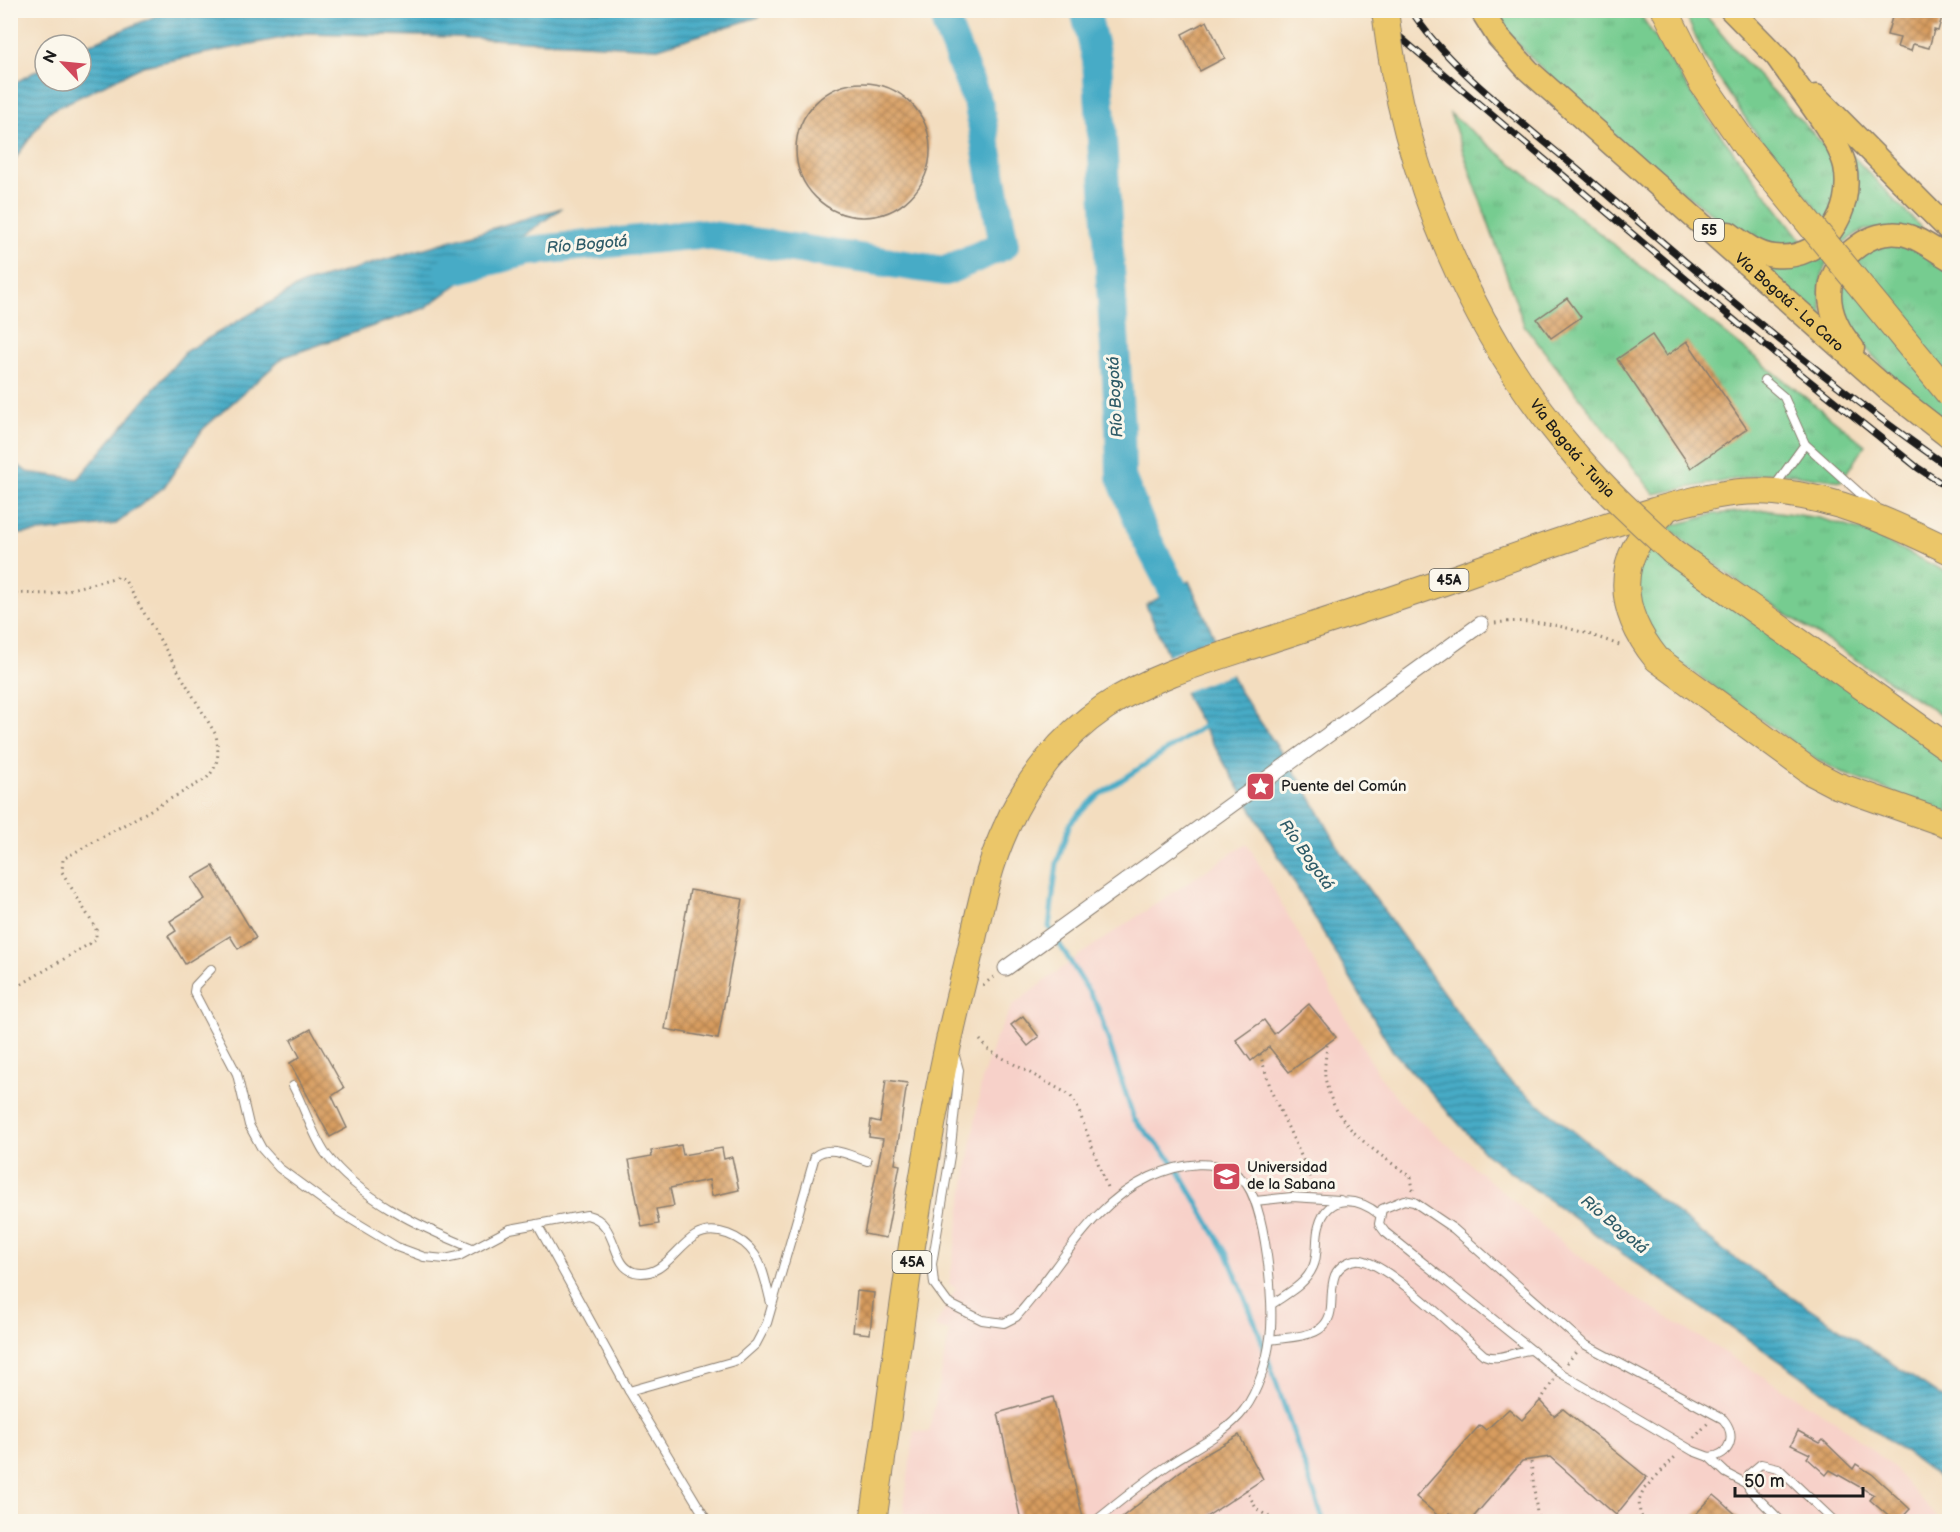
<svg xmlns="http://www.w3.org/2000/svg" width="1960" height="1532" font-family="'Balsamiq Sans',sans-serif">
<style>
.built{fill:#f7d1c9}
.grass{fill:url(#grass-tufts);stroke:#497456;stroke-width:1.5}
.water{fill:url(#water-rules);stroke:#326471;stroke-width:1.5}
.pier{fill:#f3ddbf}
.lines{fill:none;stroke-linecap:round;stroke-linejoin:round}
.stream{stroke:#47abc6;stroke-width:5}
.river{stroke:#47abc6;stroke-width:30}
.building{fill:url(#building-cross-hatch)}
.lane-casing{stroke:#887c6e;stroke-width:10}
.street-casing{stroke:#887c6e;stroke-width:17}
.primary-casing{stroke:#887c6e;stroke-width:25}
.highway-casing{stroke:#887c6e;stroke-width:28}
.path{stroke:#887c6e;stroke-width:3;stroke-dasharray:1.5 4.5;stroke-linecap:butt}
.lane{stroke:#fff;stroke-width:8}
.street{stroke:#fff;stroke-width:15}
.primary{stroke:#ebc669;stroke-width:22}
.highway{stroke:#ebc669;stroke-width:26}
.rail-casing{stroke:#1c1c1c;stroke-width:7}
.rail{stroke:#fbf7ec;stroke-width:4.5;stroke-dasharray:14;stroke-linecap:butt}
.highway-bridge-casing{stroke:#887c6e;stroke-width:28;stroke-linecap:butt}
.highway-bridge{stroke:#ebc669;stroke-width:26}
.labels{text-anchor:middle;dominant-baseline:central;stroke-width:6;stroke-linejoin:round;paint-order:stroke}
.shield{fill:#fbf7ec;stroke:#5f5e5a;stroke-width:1.5}
.shield-label{font-size:14px;font-weight:bold;fill:#1c1c1c}
.street-label{font-size:15px;fill:#1c1c1c;stroke:#fbf7ec}
.poi-label{font-size:15px;fill:#1c1c1c;stroke:#fbf7ec;text-anchor:start}
.water-label{font-size:16px;font-style:italic;fill:#2f5c68;stroke:#fbf7ec}
</style>
<defs>
<pattern id="grass-tufts" width="24" height="20" patternUnits="userSpaceOnUse" patternTransform="scale(1.5)"><rect width="24" height="20" fill="#76cc90"/><path d="M3 7l-1-3M5 7V3M7 7l1-3M15 17l-1-3M17 17v-4M19 17l1-3" fill="none" stroke="#66af7c"/></pattern>
<pattern id="water-rules" width="6" height="5" patternUnits="userSpaceOnUse" patternTransform="scale(1.5)"><rect width="6" height="5" fill="#47abc6"/><path d="M0 2.5h6" fill="none" stroke="#3a8aa0"/></pattern>
<pattern id="building-cross-hatch" width="8" height="8" patternUnits="userSpaceOnUse" patternTransform="scale(1.5)"><rect width="8" height="8" fill="#d79c5e"/><path d="M0 0l8 8M0 8l8-8" fill="none" stroke="#ae7e4d"/></pattern>
</defs>
<rect width="100%" height="100%" fill="#fbf7ec"/>
<filter id="ink" filterUnits="userSpaceOnUse"><feTurbulence type="fractalNoise" baseFrequency=".0167" numOctaves="2"/><feDisplacementMap in="SourceGraphic" scale="12" xChannelSelector="R" yChannelSelector="G"/><feConvolveMatrix kernelMatrix="1 2 1 2 8 2 1 2 1" color-interpolation-filters="sRGB"/></filter>
<filter id="wash" filterUnits="userSpaceOnUse"><feTurbulence type="fractalNoise" baseFrequency=".008" numOctaves="4" result="noise"/><feDisplacementMap in="SourceGraphic" scale="24" xChannelSelector="R" yChannelSelector="G"/><feGaussianBlur stdDeviation="1.35" result="paint"/><feColorMatrix in="noise" values="0 0 0 0 0 0 0 0 0 0 0 0 0 0 0 0 0 1.4 0 .05"/><feComposite in="paint" operator="in"/></filter>
<g filter="url(#wash)">
<rect width="100%" height="100%" fill="#f3ddbf"/>
<path class="built" d="M1247,843L1378,1074L1407,1110L1572,1251L1634,1297L1840,1424L1890,1465L1940,1521L902,1522L914,1431L929,1432L950,1331L935,1327L956,1288L949,1284L982,1078L995,1040L1013,1005L1078,956Z"/>
<g class="grass">
<path d="M1494,11H1638L1707,117L1802,241C1786,245 1772,248 1757,241C1707,221 1514,57 1494,11Z"/>
<path d="M1684,11H1702L1740,56L1823,144L1839,176L1838,201L1827,222L1752,128L1706,60Z"/>
<path d="M1450,114L1865,445L1841,481L1775,472L1654,494L1524,325Z"/>
<path d="M1847,150L1930,237C1912,235 1882,228 1865,230C1860,231 1854,236 1849,239C1818,258 1817,290 1824,321L1759,265L1852,213C1859,185 1859,176 1847,150Z"/>
<path d="M1886,243L1910,245L1949,270V425C1916,398 1846,341 1838,298C1832,270 1866,252 1886,243Z"/>
<path d="M1765,510L1819,518L1866,532L1949,573V720L1758,596L1687,544L1668,527L1714,514Z"/>
<path d="M1648,542L1949,759V813L1845,774L1818,760L1659,648L1638,617L1636,567Z"/>
</g>
<g class="water">
<path d="M167,11V10L762,11L759,17L658,48L455,37L306,33L143,66L48,112L11,165V85L45,66V81H81V48Z"/>
<path d="M562,208L425,308L284,357L203,429L164,487L116,524L11,535V459L27,472L78,479L186,351L302,284Z"/>
<path d="M1189,581L1238,689L1304,786L1342,853L1504,1076L1723,1250L1949,1402V1493L1938,1477L1800,1375L1610,1245L1485,1153L1392,1050L1188,701L1146,605Z"/>
</g>
<path class="pier" d="M1218,637L1233,673L1181,693L1165,656Z"/>
<g class="lines">
<path class="stream" d="M1208,723L1096,797L1070,823L1057,863L1049,927L1097,1005L1134,1119L1174,1163L1228,1256L1259,1333L1324,1522"/>
<g class="river">
<path d="M1085,10L1097,60L1120,429L1121,477L1143,532L1178,599L1186,629"/>
<path d="M449,271L528,251L699,234L945,271L1004,245L979,106L947,26L950,10"/>
</g>
</g>
<g id="blocks">
<g class="building">
<path d="M1894,10H1944L1938,31L1934,30L1929,48L1913,44L1911,51L1897,47L1900,38L1887,35Z"/>
<path d="M1207,21L1225,58L1200,71L1182,34Z"/>
<circle cx="863" cy="150" r="67"/>
<path d="M1567,298L1581,317L1551,338L1537,319Z"/>
<path d="M1652,335L1666,356L1687,341L1747,429L1691,468L1617,359Z"/>
<path d="M213,866L256,938L238,949L230,936L185,964L168,936L176,931L170,921L205,899L192,878Z"/>
<path d="M690,890L743,899L718,1039L665,1029Z"/>
<path d="M1309,1004L1336,1037L1289,1072L1269,1047L1251,1061L1236,1040L1264,1020L1274,1034Z"/>
<path d="M1023,1016L1039,1037L1028,1046L1011,1025Z"/>
<path d="M311,1029L344,1088L332,1096L347,1128L330,1137L290,1063L300,1057L291,1040Z"/>
<path d="M886,1080L907,1083L895,1164L900,1165L886,1238L864,1234L883,1139L869,1137L871,1120L880,1122Z"/>
<path d="M681,1145L683,1155L722,1148L724,1159L732,1157L739,1190L712,1196L709,1180L670,1188L674,1206L656,1209L659,1224L642,1227L629,1160L652,1156L651,1151Z"/>
<path d="M857,1291L874,1293L870,1334L853,1332Z"/>
<path d="M1053,1397L1084,1521H1021L998,1413Z"/>
<path d="M1540,1401L1554,1416L1563,1409L1647,1477L1616,1515L1550,1457L1522,1461L1470,1521H1460L1449,1513L1443,1520L1416,1497L1480,1425L1486,1430L1509,1409L1522,1420Z"/>
<path d="M1798,1431L1820,1443L1823,1440L1853,1469L1856,1464L1872,1474L1910,1509L1899,1521H1894L1870,1500L1874,1495L1830,1470L1826,1475L1807,1458L1810,1454L1791,1445Z"/>
<path d="M1239,1435L1263,1479L1200,1521H1117L1191,1463Z"/>
<path d="M1714,1495L1720,1500L1743,1521H1689Z"/>
</g>
</g>
</g>
<g filter="url(#ink)">
<use href="#blocks" fill-opacity="0" stroke="#887c6e" stroke-width="1.5"/>
<g class="lines">
<defs>
<g id="lane">
<path d="M1764,380L1784,397L1805,444L1875,507"/>
<path d="M1774,487L1805,444"/>
<path d="M211,969L195,986L194,992L237,1074L249,1125L262,1149L279,1168L339,1212L397,1247L424,1257L445,1259L459,1256L510,1229L587,1215C619,1222 610,1265 634,1272C662,1279 675,1248 695,1236C715,1224 743,1237 755,1255C764,1268 767,1289 771,1303"/>
<path d="M955,1056L959,1070L950,1156L932,1264L934,1284L948,1303L982,1320L1004,1323L1016,1317C1060,1269 1088,1206 1150,1177C1179,1164 1218,1155 1243,1180C1266,1203 1275,1306 1270,1338C1267,1362 1258,1391 1244,1410C1225,1435 1191,1449 1167,1466C1142,1483 1118,1503 1094,1522"/>
<path d="M293,1086C303,1105 314,1137 325,1153C360,1199 420,1227 472,1248"/>
<path d="M1404,1200L1414,1202L1454,1229L1584,1344L1723,1419C1737,1435 1731,1456 1709,1457L1693,1451L1559,1372L1385,1232L1379,1224L1382,1209Z"/>
<path d="M1255,1201L1292,1197L1340,1200"/>
<path d="M537,1224L629,1391L708,1522"/>
<path d="M1272,1304C1288,1293 1305,1285 1313,1267C1319,1254 1315,1240 1319,1226C1328,1193 1358,1197 1380,1215"/>
<path d="M1270,1340C1295,1336 1329,1339 1331,1307C1332,1296 1331,1285 1335,1275C1339,1266 1351,1258 1361,1260C1391,1266 1459,1333 1484,1355C1498,1362 1515,1351 1531,1350"/>
<path d="M629,1391L738,1360L756,1344L767,1323L815,1156C831,1144 850,1156 867,1161"/>
<path d="M1709,1457L1726,1473L1747,1484"/>
<path d="M1782,1522L1749,1489V1474L1761,1464L1778,1468L1835,1522"/>
</g>
<path id="street" d="M1006,968L1481,624"/>
<g id="primary">
<path id="s1" d="M1481,10L1498,37L1528,70L1887,389L1950,438"/>
<path d="M1731,10L1786,66"/>
<path d="M1816,96L1950,231"/>
<path d="M1729,233C1743,243 1757,254 1774,256C1824,261 1854,212 1845,166C1838,136 1795,84 1777,57"/>
<path d="M1853,348C1824,314 1819,274 1858,246C1870,237 1886,232 1901,234C1919,237 1934,250 1950,259"/>
</g>
<g id="highway">
<path d="M1665,10L1702,83L1745,145"/>
<path d="M1663,513C1613,557 1617,610 1657,659L1811,772L1836,785L1950,825"/>
<path d="M1673,552L1950,749"/>
<path d="M873,1522C900,1339 919,1152 965,973C977,925 985,873 1006,828C1027,780 1061,737 1105,707C1151,676 1208,660 1260,643C1333,619 1406,596 1478,570C1536,549 1594,529 1654,511C1693,500 1733,488 1775,492C1838,498 1893,523 1950,551"/>
</g>
</defs>
<use href="#lane" class="lane-casing"/>
<use href="#street" class="street-casing"/>
<use href="#primary" class="primary-casing"/>
<use href="#highway" class="highway-casing"/>
<g class="path">
<path d="M10,593L52,594L118,577L124,579L216,735C219,753 220,764 206,779L63,859L62,872L96,929V940L10,991"/>
<path d="M1495,623C1541,617 1579,630 1622,646"/>
<path d="M983,985L995,976"/>
<path d="M980,1040L990,1051L1070,1095L1077,1106L1108,1190"/>
<path d="M1327,1045C1326,1057 1323,1071 1326,1082C1335,1128 1377,1152 1411,1177L1413,1190"/>
<path d="M1260,1054L1272,1093L1316,1188"/>
<path d="M1567,1363L1576,1352"/>
<path d="M1540,1401L1554,1380"/>
<path d="M1694,1438L1708,1423"/>
<path d="M1531,1462L1538,1522"/>
<path d="M1246,1489L1257,1510L1279,1522"/>
<path d="M1443,1522L1444,1520"/>
<path d="M1645,1522L1640,1514L1639,1501L1644,1489L1676,1456"/>
</g>
<use href="#lane" class="lane"/>
<use href="#street" class="street"/>
<use href="#primary" class="primary"/>
<use href="#highway" class="highway"/>
<defs>
<g id="rail">
<path d="M1368,10L1740,325L1918,468L1950,489"/>
<path d="M1411,10C1445,65 1521,121 1571,164C1694,269 1816,376 1950,468"/>
</g>
</defs>
<use href="#rail" class="rail-casing"/>
<use href="#rail" class="rail"/>
<defs>
<g id="highway-bridge">
<path id="s2" d="M1385,10C1403,175 1471,334 1579,459C1608,493 1641,522 1673,552"/>
<path d="M1745,145L1950,395"/>
</g>
</defs>
<use href="#highway-bridge" class="highway-bridge-casing"/>
<use href="#highway-bridge" class="highway-bridge"/>
</g>
</g>
<defs>
<symbol id="sight-square" viewBox="-11 -11 22 22"><rect x="-9" y="-9" width="18" height="18" rx="4" fill="#d1495b" stroke="#fbf7ec"/><path d="M0-6L1.8-2.2L6-1.7L2.9 1.2L3.7 5.4L0 3.3L-3.7 5.4L-2.9 1.2L-6-1.7L-1.8-2.2Z" fill="#fff"/></symbol>
<symbol id="university-square" viewBox="-11 -11 22 22"><rect x="-9" y="-9" width="18" height="18" rx="4" fill="#d1495b" stroke="#fbf7ec"/><path d="M0-5L7-2L0 1L-7-2ZM-4 1L0 2.5L4 1V4Q0 6-4 4Z" fill="#fff"/></symbol>
</defs>
<g fill-rule="evenodd">
<use href="#sight-square" x="1244" y="770" width="33" height="33"/>
<use href="#university-square" x="1210" y="1160" width="33" height="33"/>
</g>
<g class="labels">
<g class="shield">
<rect x="1694" y="219" width="30" height="22" rx="4.5"/>
<rect x="1429.5" y="569" width="39" height="22" rx="4.5"/>
<rect x="892.5" y="1251" width="39" height="22" rx="4.5"/>
</g>
<g class="shield-label">
<text x="1709" y="230">55</text>
<text x="1449" y="580">45A</text>
<text x="912" y="1262">45A</text>
</g>
<g class="street-label">
<text stroke="none"><textPath href="#s1" startOffset="426">Vía Bogotá - La Caro</textPath></text>
<text stroke="none"><textPath href="#s2" startOffset="484">Vía Bogotá - Tunja</textPath></text>
</g>
<g class="poi-label">
<text x="1281" y="786">Puente del Común</text>
<text x="1247" y="1167">Universidad<tspan x="1247" dy="17">de la Sabana</tspan></text>
</g>
<g class="water-label">
<text transform="translate(587 245) rotate(-5)">Río Bogotá</text>
<text transform="translate(1116 397) rotate(-93)">Río Bogotá</text>
<text transform="translate(1306 855) rotate(55)">Río Bogotá</text>
<text transform="translate(1614 1225) rotate(40)">Río Bogotá</text>
</g>
</g>
<rect width="1960" height="1532" fill="none" stroke="#fbf7ec" stroke-width="36"/>
<g transform="translate(63 63) rotate(296)"><circle r="28" fill="#fbf7ec" stroke="#a29f99" stroke-width="1.5"/>
<path d="M0-4.5L10 22L0 15L-10 22Z" fill="#d1495b"/>
<text y="-9" font-size="16" font-weight="bold" text-anchor="middle" fill="#1c1c1c">N</text>
</g>
<path d="M1735 1487v9h128v-9" fill="none" stroke="#1c1c1c" stroke-width="3"/>
<text x="1744" y="1487" font-size="18" fill="#1c1c1c" stroke="#fbf7ec" stroke-width="4.5" paint-order="stroke">50 m</text>
</svg>
